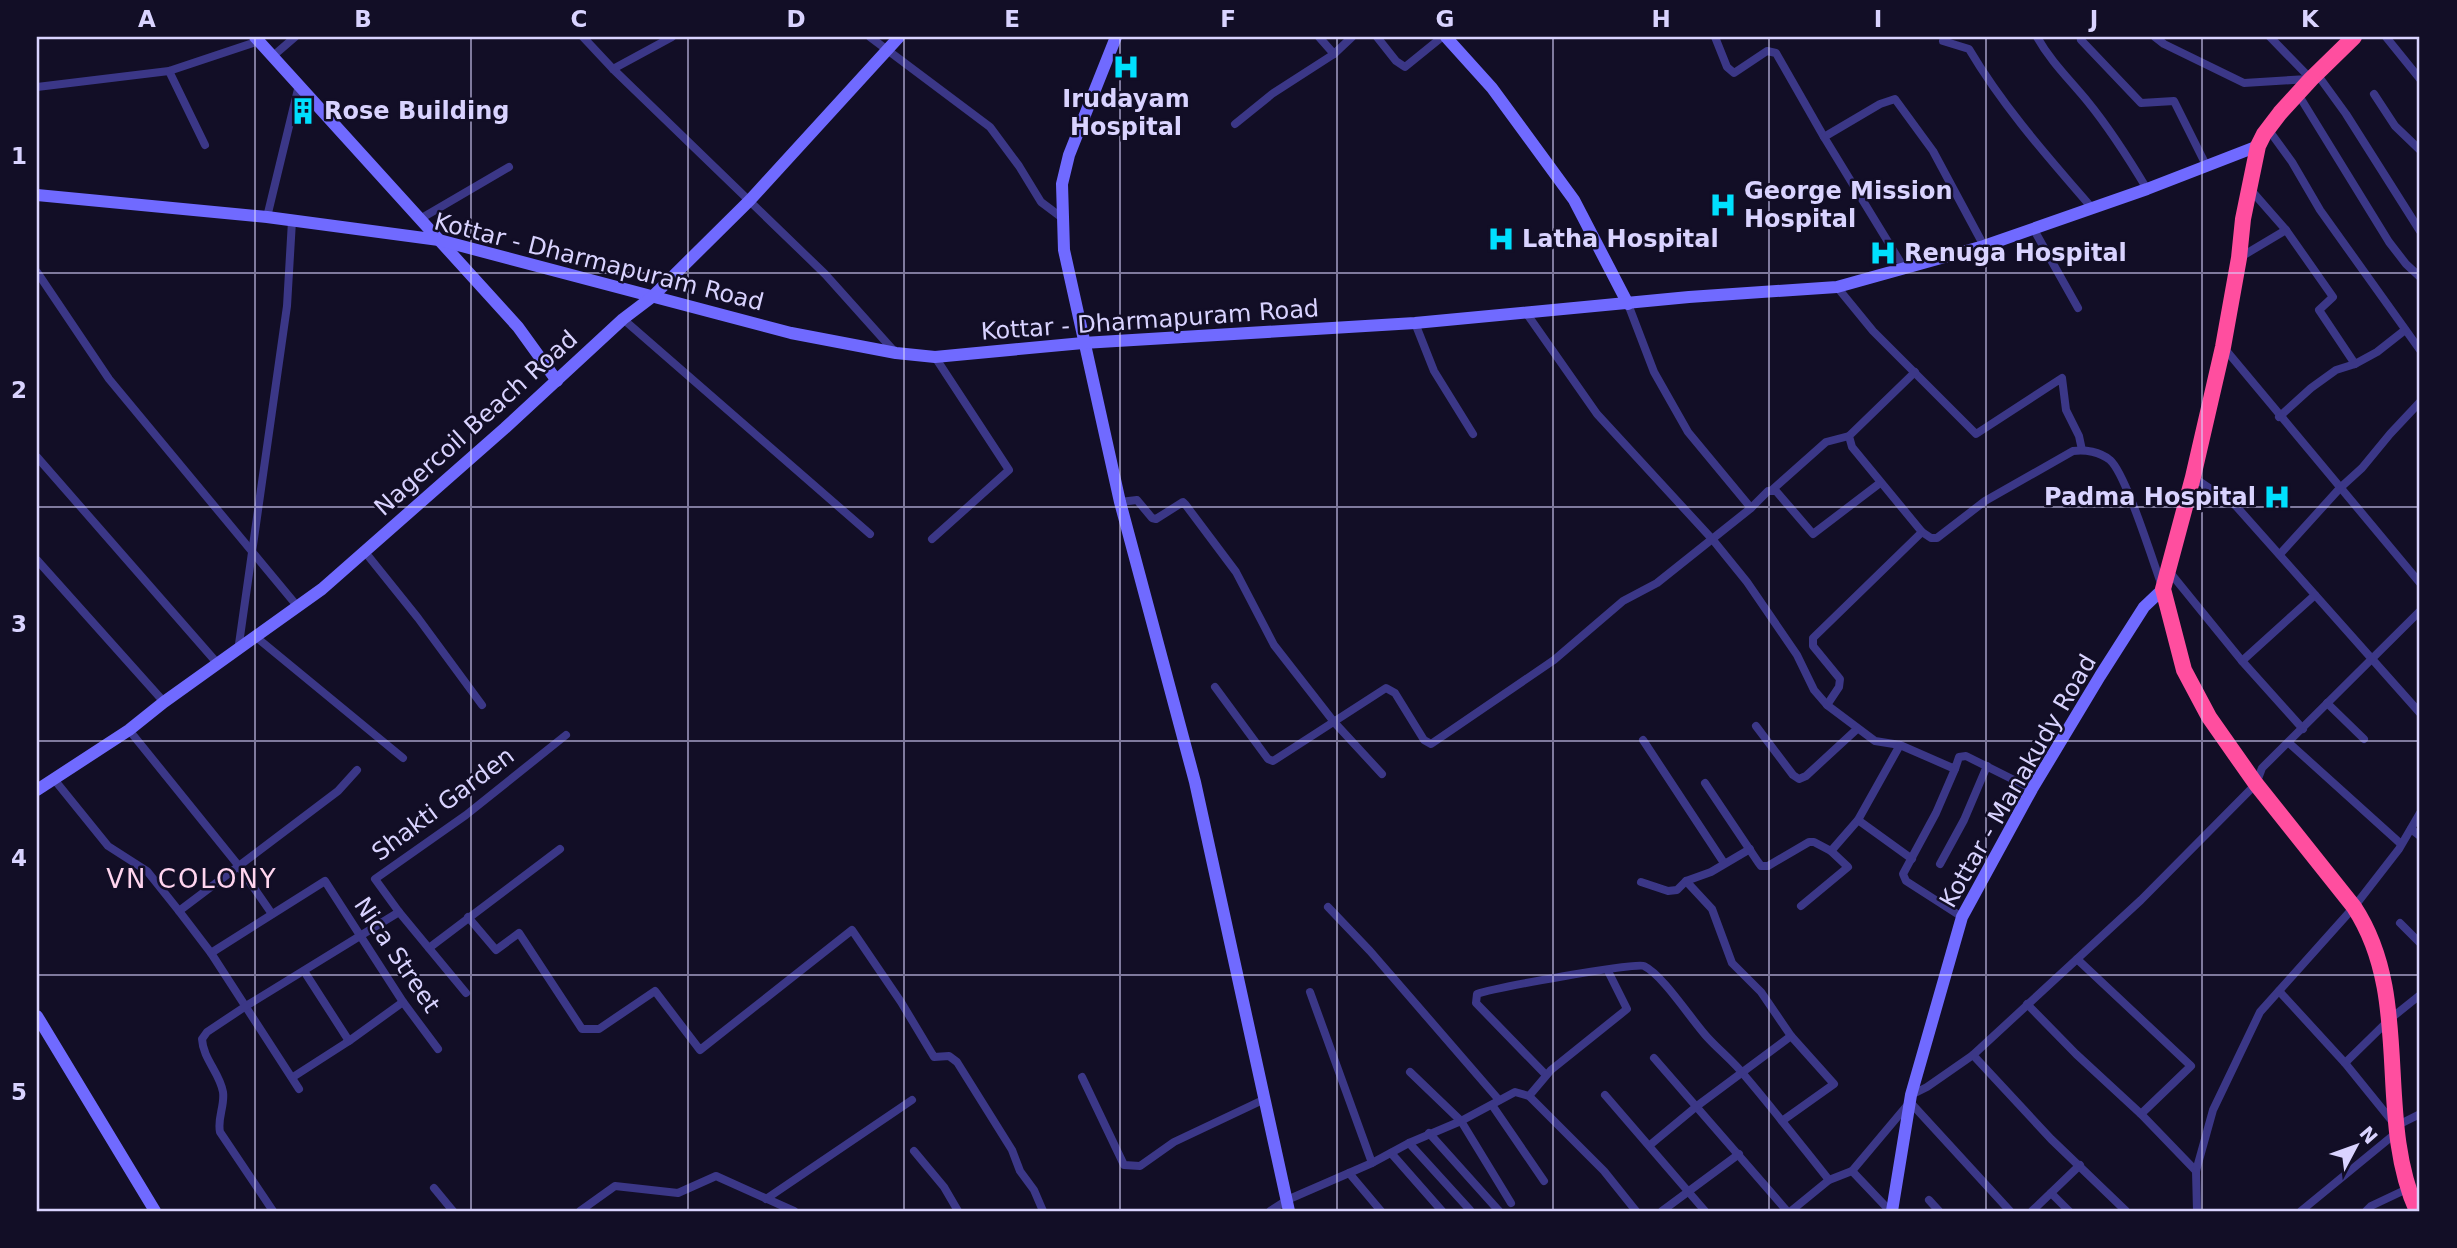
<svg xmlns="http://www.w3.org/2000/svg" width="2457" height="1248" font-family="'DejaVu Sans',sans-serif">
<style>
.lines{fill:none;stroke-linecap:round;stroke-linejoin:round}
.street{stroke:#3b3787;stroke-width:8}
.secondary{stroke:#706aff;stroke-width:12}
.highway{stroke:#ff4e9f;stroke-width:16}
.grid{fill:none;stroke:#d9d3ff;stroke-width:2;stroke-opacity:0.55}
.labels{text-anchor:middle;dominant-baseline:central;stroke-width:5;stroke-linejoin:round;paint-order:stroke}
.poi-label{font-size:24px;font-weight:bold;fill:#d9d3ff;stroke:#120e26;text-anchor:start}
.street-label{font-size:24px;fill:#d9d3ff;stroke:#120e26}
.neighbourhood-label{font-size:26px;letter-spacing:2px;fill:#ffd5ef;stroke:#120e26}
.neatline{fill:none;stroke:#d9d3ff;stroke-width:2.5}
.grid-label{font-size:23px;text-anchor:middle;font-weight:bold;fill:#d9d3ff}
</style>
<rect width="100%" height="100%" fill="#120e26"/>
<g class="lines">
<g class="street">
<path d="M583,37L613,69L825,274L894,351"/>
<path d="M870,37L990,127L1019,166L1041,202L1061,217"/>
<path d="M1319,37L1334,54"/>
<path d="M1377,37L1396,61L1405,67L1442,37"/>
<path d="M1715,37L1727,67L1734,73L1767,51L1776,53L1824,137L1904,268"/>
<path d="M2037,37C2051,62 2070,80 2088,102C2110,129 2129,159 2147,189"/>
<path d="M2155,37L2164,44L2244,83L2308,79"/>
<path d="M2270,37L2311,79"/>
<path d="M2386,37L2420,79"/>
<path d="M2081,40L2141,103L2174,101L2206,165"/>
<path d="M1943,41L1969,49C2004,108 2048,157 2092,208"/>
<path d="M273,56L295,37"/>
<path d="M613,69L672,37"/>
<path d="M169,71L205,145"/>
<path d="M2317,74L2346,114L2420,231"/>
<path d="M37,87L169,71L259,41"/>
<path d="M2298,94L2389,242L2406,264L2420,277"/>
<path d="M2374,94L2395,126L2420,150"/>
<path d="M1235,124L1272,94L1334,54L1352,37"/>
<path d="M2268,129L2292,162L2320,210L2420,350"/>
<path d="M1824,137L1880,104L1895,99L1933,151L1984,246"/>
<path d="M2250,189L2286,230"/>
<path d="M267,217L299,85"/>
<path d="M420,219L509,167"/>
<path d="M2033,228L2078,308"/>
<path d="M2239,258L2286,230L2333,297L2319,310L2355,364"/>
<path d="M37,272L109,379L298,607"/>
<path d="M1837,287L1873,331L1976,434L2062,378L2066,410L2079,436L2082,450"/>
<path d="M1628,304L1654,372L1688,432L1751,508"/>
<path d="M1527,314L1597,414L1713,540L1747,582L1797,655L1814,690L1827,705L1875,741L1900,745L1955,769L1959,757L1966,756L2032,789"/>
<path d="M623,319L870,534"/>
<path d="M1415,323L1434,371L1473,434"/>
<path d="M2225,349L2420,583"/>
<path d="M1915,372L1849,436L1852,447L1922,532L1931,538H1937L1985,501L2073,451C2085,449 2100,452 2110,460C2126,474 2153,562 2162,586"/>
<path d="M2279,417L2311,388L2336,370L2355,364L2377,352L2405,330"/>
<path d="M37,457L218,664"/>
<path d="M2193,477L2236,506L2420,713"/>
<path d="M1772,490L1826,442L1849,436"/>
<path d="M1120,502L1137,500L1152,518L1156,519L1183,502L1185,504L1236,572L1274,645L1334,722L1382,774"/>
<path d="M932,539L1009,470L935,357"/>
<path d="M365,552L418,618L482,705"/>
<path d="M2281,553L2340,488L2362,468L2390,434L2420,402"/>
<path d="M37,560L164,702"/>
<path d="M2168,570L2242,661L2303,729"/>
<path d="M256,637L403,758"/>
<path d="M238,651L287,306L292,221"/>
<path d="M2242,661L2315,595"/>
<path d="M1215,687L1268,759L1273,761L1386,688L1395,693L1424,740L1431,744L1554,660L1623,601L1657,583L1751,508L1768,491H1776L1813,534L1880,483"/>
<path d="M2327,703L2364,739"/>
<path d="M1827,705L1839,687L1840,679L1813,646V638L1922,532"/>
<path d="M1756,726L1793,775L1799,779L1806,776L1857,729"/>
<path d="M129,730L238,865L272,914"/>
<path d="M1643,740L1724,863"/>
<path d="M2289,743L2401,844"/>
<path d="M1955,769L1936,813L1903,874L1906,881L1962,917"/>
<path d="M53,778L108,846L147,871L179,911L211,953L299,1089"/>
<path d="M1705,783L1758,862L1761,866H1768L1809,842H1814L1831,851L1858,820L1900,745"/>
<path d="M1858,820L1912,859"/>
<path d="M2411,829L2420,836"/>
<path d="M1940,864L1964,820L1987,766"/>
<path d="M1686,881L1712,909L1732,963L1761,992L1791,1036L1834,1084L1782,1121"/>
<path d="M1641,882L1668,891L1677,890L1686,881L1711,872L1750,849"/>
<path d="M1801,906L1848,867L1831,851"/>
<path d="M1328,907L1370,951L1499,1100"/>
<path d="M179,911L338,791L357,770"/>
<path d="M468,917L496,950L519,933L582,1029H599L655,991L700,1050L852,930L901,1002L934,1057L949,1056L957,1062L1012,1150L1020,1171L1034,1190L1043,1211"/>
<path d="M2400,923L2420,943"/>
<path d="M429,948L560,849"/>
<path d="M211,953L325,881L403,1002L438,1049"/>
<path d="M2077,959L2191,1066L2141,1114"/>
<path d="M304,971L349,1041"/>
<path d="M2279,991L2345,1063L2396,1126L2420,1114"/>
<path d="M1310,992L1372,1163"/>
<path d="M466,993L399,912L375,879L466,815L566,735"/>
<path d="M2027,1004L2076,1054L2141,1114L2196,1171"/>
<path d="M1973,1055L2051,1139L2126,1211"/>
<path d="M1654,1058L1787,1211"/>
<path d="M2345,1063L2390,1019L2420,995"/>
<path d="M1410,1072L1461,1121L1511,1203"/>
<path d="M1546,1075L1476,1003L1477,994C1493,988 1636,962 1644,966C1663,975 1692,1021 1708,1038C1720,1051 1734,1062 1745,1076C1774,1110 1801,1145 1829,1180"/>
<path d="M293,1077L349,1041L403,1002"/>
<path d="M1082,1077L1124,1165L1140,1166L1174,1142L1265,1099"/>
<path d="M1605,1095L1705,1211"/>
<path d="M1911,1095L1927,1087L1973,1055L2141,900L2256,784L2262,768L2420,611"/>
<path d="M1529,1096L1551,1070L1627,1009L1608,971"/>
<path d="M1492,1105L1544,1181"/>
<path d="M1429,1133L1499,1211"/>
<path d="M1409,1143L1470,1210"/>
<path d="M1650,1145L1697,1106L1791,1036"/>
<path d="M914,1151L944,1187L958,1211"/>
<path d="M1391,1153L1442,1211"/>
<path d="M1852,1171L1910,1102L2010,1211"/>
<path d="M1349,1173L1381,1211"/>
<path d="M434,1188L453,1211"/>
<path d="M2051,1193L2069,1211"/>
<path d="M766,1199L912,1100"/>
<path d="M1929,1200L1939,1211"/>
<path d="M273,1211L220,1132C217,1118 225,1106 223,1092C220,1073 203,1059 202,1039L207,1032L246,1006L399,912"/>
<path d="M580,1211L615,1186L678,1193L716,1176L794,1211"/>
<path d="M1270,1211L1287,1200L1372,1163L1409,1143L1461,1121L1515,1092L1529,1096L1604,1171L1636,1211"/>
<path d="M1662,1211L1739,1154"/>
<path d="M1791,1211L1829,1180L1852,1171L1890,1211"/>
<path d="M2032,1211L2080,1165"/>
<path d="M2197,1211L2196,1171L2213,1110L2260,1012L2354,907L2399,849L2420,813"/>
<path d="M2301,1211L2396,1133"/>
<path d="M2366,1211L2371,1206L2407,1189"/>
</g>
<g class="secondary">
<path d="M255,37L518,327L557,381"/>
<path d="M1116,37L1069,155L1062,184L1064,250L1120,502L1195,782L1289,1211"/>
<path d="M1446,37L1492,88L1574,200L1628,304"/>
<path d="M37,195L267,217L439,240L791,333L896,353L935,357L1083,343L1415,323L1689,297L1837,287L1984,246L2147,189L2258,146"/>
<path d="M37,790L129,730L164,702L322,589L505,428L623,319L652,297L750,200L899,37"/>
<path d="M37,1016L155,1211"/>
<path d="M1892,1211L1911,1095L1962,917L2032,789L2100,676L2144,607L2163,589"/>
</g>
<path class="highway" d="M2354,37L2311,79L2280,113L2264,134L2258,146L2243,219L2239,258L2223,347L2193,477L2163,589L2184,670L2209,717L2256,784L2354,907C2414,998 2374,1115 2417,1211"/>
</g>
<path class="grid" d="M255,37V1211M471,37V1211M688,37V1211M904,37V1211M1120,37V1211M1337,37V1211M1553,37V1211M1769,37V1211M1986,37V1211M2202,37V1211M37,273H2420M37,507H2420M37,741H2420M37,975H2420"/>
<defs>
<symbol id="hospital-bare" viewBox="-9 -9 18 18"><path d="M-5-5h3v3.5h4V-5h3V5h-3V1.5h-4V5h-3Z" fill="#00e0fe" stroke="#120e26" stroke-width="2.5" paint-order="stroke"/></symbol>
<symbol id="building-bare" viewBox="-9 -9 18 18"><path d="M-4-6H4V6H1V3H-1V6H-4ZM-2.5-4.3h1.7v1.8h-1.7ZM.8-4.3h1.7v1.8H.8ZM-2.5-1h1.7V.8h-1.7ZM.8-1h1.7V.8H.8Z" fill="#00e0fe" stroke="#120e26" stroke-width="2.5" paint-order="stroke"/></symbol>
</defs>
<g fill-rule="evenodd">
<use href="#hospital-bare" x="1107" y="48" width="38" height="38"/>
<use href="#building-bare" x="284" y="92" width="38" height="38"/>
<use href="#hospital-bare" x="1704" y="186" width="38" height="38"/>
<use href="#hospital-bare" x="1482" y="220" width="38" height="38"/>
<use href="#hospital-bare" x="1864" y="234" width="38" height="38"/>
<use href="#hospital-bare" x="2258" y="478" width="38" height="38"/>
</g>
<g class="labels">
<g class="poi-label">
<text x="1126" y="99" text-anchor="middle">Irudayam<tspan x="1126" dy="28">Hospital</tspan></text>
<text x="324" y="111">Rose Building</text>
<text x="1744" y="191">George Mission<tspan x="1744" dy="28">Hospital</tspan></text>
<text x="1522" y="239">Latha Hospital</text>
<text x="1904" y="253">Renuga Hospital</text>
<text x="2256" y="497" text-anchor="end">Padma Hospital</text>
</g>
<g class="street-label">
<text transform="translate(599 262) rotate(14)">Kottar - Dharmapuram Road</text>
<text transform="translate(1150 320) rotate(-4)">Kottar - Dharmapuram Road</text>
<text transform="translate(476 423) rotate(-42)">Nagercoil Beach Road</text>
<text transform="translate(2018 781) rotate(-60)">Kottar - Manakudy Road</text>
<text transform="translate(443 804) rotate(-37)">Shakti Garden</text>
<text transform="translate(397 955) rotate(56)">Nica Street</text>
</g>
<g class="neighbourhood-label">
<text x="192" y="879">VN COLONY</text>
</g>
</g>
<rect width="2457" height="1248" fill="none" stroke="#120e26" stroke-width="77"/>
<g transform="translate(2356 1146) rotate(49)" stroke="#120e26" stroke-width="5" paint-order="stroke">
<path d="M0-5L12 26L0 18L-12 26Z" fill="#d9d3ff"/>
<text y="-10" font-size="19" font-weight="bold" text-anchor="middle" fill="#d9d3ff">N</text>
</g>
<rect x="38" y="38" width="2380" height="1172" class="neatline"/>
<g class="grid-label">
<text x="147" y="27">A</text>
<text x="363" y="27">B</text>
<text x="579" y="27">C</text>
<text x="796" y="27">D</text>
<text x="1012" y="27">E</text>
<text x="1228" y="27">F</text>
<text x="1445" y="27">G</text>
<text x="1661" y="27">H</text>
<text x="1878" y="27">I</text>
<text x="2094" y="27">J</text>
<text x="2310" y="27">K</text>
<text x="19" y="164">1</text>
<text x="19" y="398">2</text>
<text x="19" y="632">3</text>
<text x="19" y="866">4</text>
<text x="19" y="1100">5</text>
</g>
</svg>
